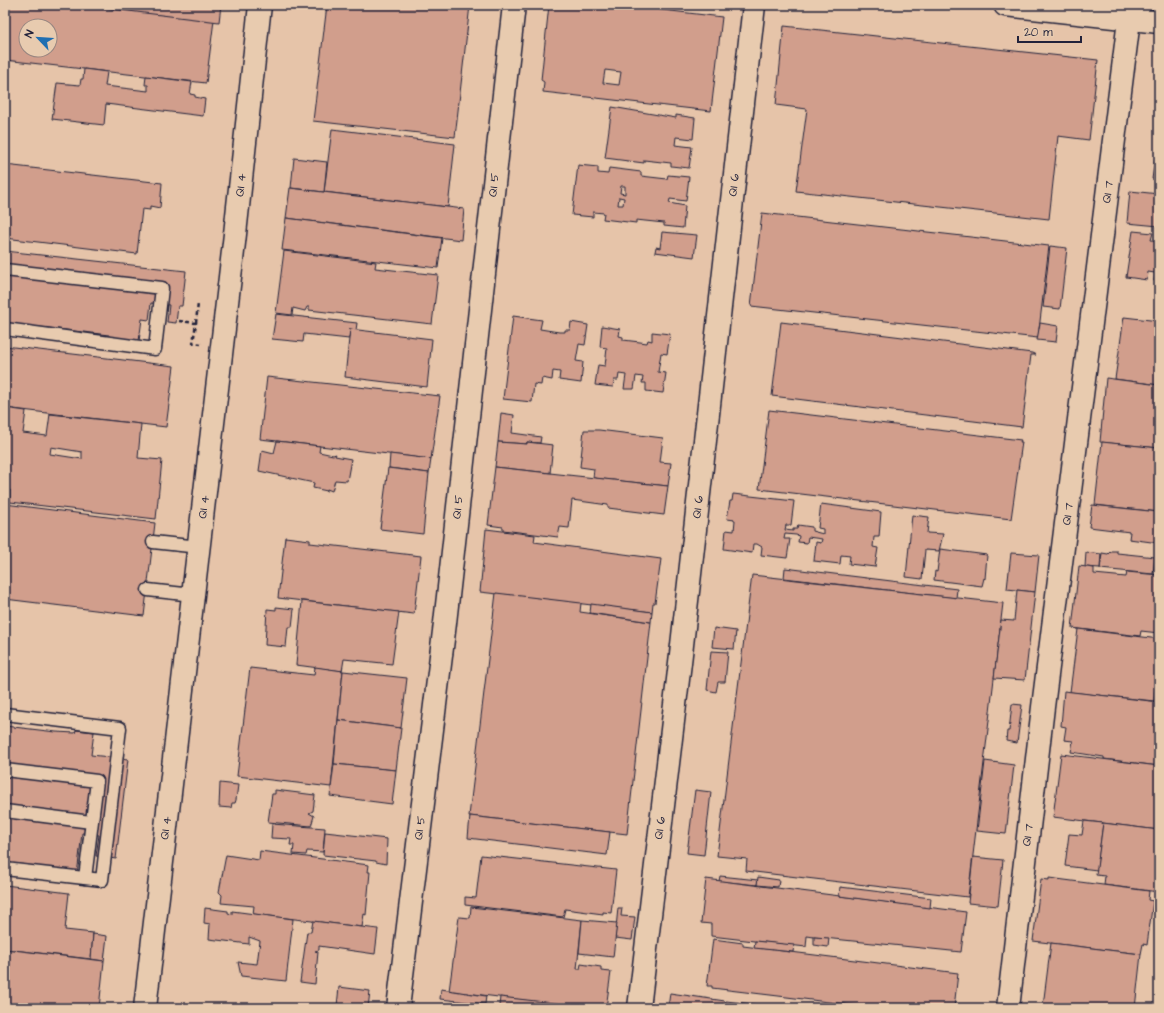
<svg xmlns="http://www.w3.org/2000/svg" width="1164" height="1013" font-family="'Architects Daughter',sans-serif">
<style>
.building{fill:#d19e8c;stroke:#22223b;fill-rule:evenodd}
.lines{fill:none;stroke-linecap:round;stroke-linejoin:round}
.lane-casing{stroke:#22223b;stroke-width:15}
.street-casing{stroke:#22223b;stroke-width:25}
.secondary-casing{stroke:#22223b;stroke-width:25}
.path{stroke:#22223b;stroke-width:2.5;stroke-dasharray:4 3;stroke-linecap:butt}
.lane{stroke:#e8cbaf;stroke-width:12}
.street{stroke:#e8cbaf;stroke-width:22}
.secondary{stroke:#e8cbaf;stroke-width:22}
.labels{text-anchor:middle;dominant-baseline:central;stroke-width:3;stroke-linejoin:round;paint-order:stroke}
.street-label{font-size:12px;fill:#22223b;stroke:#e8cbaf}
</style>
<rect width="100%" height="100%" fill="#e6c4a9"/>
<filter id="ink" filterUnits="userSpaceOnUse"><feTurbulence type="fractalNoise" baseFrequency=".025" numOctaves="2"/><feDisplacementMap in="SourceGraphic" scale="8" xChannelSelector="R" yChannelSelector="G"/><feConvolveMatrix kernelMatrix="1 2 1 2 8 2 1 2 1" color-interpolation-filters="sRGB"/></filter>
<g filter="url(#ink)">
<g class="building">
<path d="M5,5H79L214,20L206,83L5,60ZM26,26H50V50H26Z"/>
<path d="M79,5H221L219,22Z"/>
<path d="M327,5H470L455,137L313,121Z"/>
<path d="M549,5H620L722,17L711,111L543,92L544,82L541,80ZM605,70L621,72L619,85L603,83Z"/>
<path d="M784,26L1098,60L1089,140L1058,136L1049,219L796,191L807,109L776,105Z"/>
<path d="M84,69L107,72L105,86L148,91V85H145L146,76L192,82L190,94L195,95V97L205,99L203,116L106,104L104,125L52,119L57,83L80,85L81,79H83Z"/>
<path d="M612,107L676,118V115L695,118L693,139L676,137L675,145L692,147L689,168L671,166V163L644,160V163L605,158Z"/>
<path d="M332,129L455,144L448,207L324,192Z"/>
<path d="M294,158L327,162L324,192L291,188Z"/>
<path d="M1155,159L1159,160V180L1152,179Z"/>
<path d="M5,165L162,183L160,208L150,206V210L142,209L137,254L5,238Z"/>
<path d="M578,165L598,167V173L608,174L609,168L641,172V176L667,179L668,175L689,177L686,201L670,199L669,203L685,206L683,228L664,226V223L636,220V223L603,219L604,213L593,212V217L572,215ZM621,186H625V194L620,193ZM619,197L624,198L623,205H618Z"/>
<path d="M290,188L464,209L461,240L286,218Z"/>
<path d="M1130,191L1159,194V226L1127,223Z"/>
<path d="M762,213L1049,246L1038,338L751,306Z"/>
<path d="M286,218L442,238L438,268L282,250Z"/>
<path d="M1133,231L1153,233L1151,240L1159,241V281H1154L1155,273L1148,272L1147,280L1126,277Z"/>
<path d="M662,232L697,235L694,257L655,252L656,247L660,248Z"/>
<path d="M1050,246L1067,248L1060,309L1043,307Z"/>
<path d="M5,251L186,271L182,306H178L176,323L167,322L169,305L151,303L149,320L142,319L139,341L109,338V335L5,323Z"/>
<path d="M284,251L376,262L375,268L438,275L432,324L309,310V307H307L305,311L293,308L292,315L276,313Z"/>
<path d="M276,314L357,323L356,330L350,329L349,339L304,334L303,342L272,339Z"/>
<path d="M513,316L542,320L540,329L559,332H565V330H570L571,322L588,325L585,345L579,344L576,361L583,362L581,383L559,380L560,372L553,371L552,380L542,378L541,385L534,384L532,402L503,399Z"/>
<path d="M1124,317L1159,321V385L1115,379Z"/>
<path d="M781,322L1032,353L1036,355H1031L1022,427L772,396Z"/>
<path d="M1040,323L1058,326L1056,342L1037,340Z"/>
<path d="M602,326L620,329L619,336L623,337V340L640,342L647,343L648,340L652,341V332L670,334L667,354L661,353L658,372L666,373L663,393L646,391V383H642L643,377L636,376L634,389H624L626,375L619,374L618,380H614L613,387L595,385L598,365L605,366L607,348L600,347Z"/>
<path d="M350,329L432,339L427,387L345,377Z"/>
<path d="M5,346L174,366L166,427L5,408Z"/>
<path d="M267,377L440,396L431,459L260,439Z"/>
<path d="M1106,378L1159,385V448L1100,442Z"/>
<path d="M5,408L26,411L23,433L47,436L50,414L141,424L138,458L162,460L156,519L10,502V490H5ZM51,447L82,452V459L50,454Z"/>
<path d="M769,410L1021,440L1020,442H1022L1011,519L759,489Z"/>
<path d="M501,413L514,415L512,433L541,437L540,443L527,442V444L498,442Z"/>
<path d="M584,430H599L663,438L660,462L671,463L668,486L593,478L594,469L580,467Z"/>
<path d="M277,441L320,446L319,452L333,455L336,454L335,456L351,459L347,481L335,480L332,491L327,489V491L313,488L314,483L259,471L262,450L274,453Z"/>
<path d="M498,442L527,444V442L553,445L550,473L495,467Z"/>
<path d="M1102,442L1159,448V512L1095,505Z"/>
<path d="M390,454L431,459L429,473L389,468Z"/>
<path d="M495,467L668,486L664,515L608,508V505L572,500L569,528L560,527L558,537L503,530V527L488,525Z"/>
<path d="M388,468L429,473L423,534L380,529Z"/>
<path d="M733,494L794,501L791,525H786L785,530L793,531V529H797L798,525L812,527V531L823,534V529L818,528L821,504L881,512L879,537H874L873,547L878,548L875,567L849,564L850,556L841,555L840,564L814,561L816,542L821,543L822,539L808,537L807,543L798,542L799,536L796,535L785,534L784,539H790L787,558L761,555L762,547L757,544H753L752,553L724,549L726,530L734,531L735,520L727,519L730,501H732Z"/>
<path d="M5,504L155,523L144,616L5,599Z"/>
<path d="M1092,505L1159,512V543L1129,539L1130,532L1089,527Z"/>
<path d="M912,515L929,517L927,533L943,534L939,551L925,550L922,579L906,577Z"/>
<path d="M486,529L535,535L534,542L661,559L655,603H653L652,612L480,592Z"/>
<path d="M285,537L310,540V543L421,556L414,614L278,598Z"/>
<path d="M940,549L987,555L985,579L984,578L982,586L934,580L935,571L937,572Z"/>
<path d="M1111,551H1117V553L1155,557L1153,574L1100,569L1102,553L1108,554Z"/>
<path d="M1086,552L1101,554L1100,568L1085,567Z"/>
<path d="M1011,553L1039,555L1035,592L1007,589Z"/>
<path d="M1079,566L1094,568V574L1126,577L1127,572L1159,575V633L1141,631L1140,636L1072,628Z"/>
<path d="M785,568L957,589L956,598L784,578Z"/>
<path d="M752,575L1003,603L968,897L746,871L747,859L717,856Z"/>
<path d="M1017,590L1035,592L1025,680L994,678L1001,620L1014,621Z"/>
<path d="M496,593L581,603L580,612L651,622L627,834L469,816Z"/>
<path d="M302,601L399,612L392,664L344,659L342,671L296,665Z"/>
<path d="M591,604L652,612L651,622L590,613Z"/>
<path d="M276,607L294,609L292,627H288L286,647L265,645L267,609L276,610Z"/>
<path d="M714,628L736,631L734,649L712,647Z"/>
<path d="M1078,629L1159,639V691H1155L1154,701L1070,692Z"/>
<path d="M711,651L728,652L725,682H718L716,692L707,690Z"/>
<path d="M315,667L343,671L331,787L237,776L250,668L314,675Z"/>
<path d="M343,671L407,678L401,728L338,720Z"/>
<path d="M1064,691L1159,702V766L1104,759V757L1071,752L1073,741L1064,740L1066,727L1061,726Z"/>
<path d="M1012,704L1022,705L1017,743L1006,741L1007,731H1009Z"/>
<path d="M338,720L401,728L396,770L334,764Z"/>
<path d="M5,726L56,732L75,733L76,730L94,732L91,755L128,759L116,859L96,856L99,835L82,833L77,875L5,864Z"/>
<path d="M1061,754L1159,766V830L1053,817Z"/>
<path d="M985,761L1014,765L1006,834L977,831Z"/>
<path d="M334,764L396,770L392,804L330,796Z"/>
<path d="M220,783L238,785L236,800L235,803H232L231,808L219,807Z"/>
<path d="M275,790L315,795L313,811L309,813L314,816L311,826L268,822L272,794H275Z"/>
<path d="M695,790L711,792L704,855L687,853Z"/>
<path d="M470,816L610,832L607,855L468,838Z"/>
<path d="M1084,821L1103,823L1097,870L1065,866L1069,834L1082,835Z"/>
<path d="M1103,823L1159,830V892L1104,885L1105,876L1096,875Z"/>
<path d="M272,824L325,828L323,852L307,851L306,855L293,854L294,845H290L291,839L271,838Z"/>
<path d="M325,832L387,839L386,864L376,862V861L323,855Z"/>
<path d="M260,851L369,865L368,872H370L366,915L364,914L362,927L253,914L254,906L221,903L222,895L219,892L226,855L259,860Z"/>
<path d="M481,855L616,870L611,913L603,912V914L565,909L563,917L465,905V897L476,898Z"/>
<path d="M973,857L1003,860L998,906L968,903Z"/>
<path d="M720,876L758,880L757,885L719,881Z"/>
<path d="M758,877L779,880L778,887L757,885Z"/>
<path d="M1049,878L1149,891L1148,900L1153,901L1147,945L1143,944L1141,954L1033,941L1041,879L1049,880Z"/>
<path d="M706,879L966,912L961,952L814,937L807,936L806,947L711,936V924L701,923Z"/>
<path d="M5,885L69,893L65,930L93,933L91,959L5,949Z"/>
<path d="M840,887L931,898L930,908L839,896Z"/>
<path d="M471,907L582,920L577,969H580L581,964L601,967V971L611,972L606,1008H589L449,991L459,917L470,918Z"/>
<path d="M205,908L228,911V913L232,914V911L293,919L286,981L241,976L238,962L257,964L260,941L249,937V944L209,939L210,924L204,923Z"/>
<path d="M618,908H622L621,916L635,917L632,940L615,938Z"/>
<path d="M582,920L617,923L613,957L579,953Z"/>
<path d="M313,921L378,929L375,954L319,946V950L315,951L318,952L315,984L300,982L307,932H311Z"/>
<path d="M93,934L107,936L104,961L91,959Z"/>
<path d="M814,937L829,938L828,947L814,945Z"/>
<path d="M713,939L743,943V946L958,973L954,1008H878L712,988V986H707Z"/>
<path d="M755,941L794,945L793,952L754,948Z"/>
<path d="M1051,943L1141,954L1135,1008H1060L1043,1006Z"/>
<path d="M5,949L104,961L99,1008H5Z"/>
<path d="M339,987L370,991L368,1008L337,1006Z"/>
<path d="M441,989L486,996L485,1004L440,999Z"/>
<path d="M670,993L725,1001V1008H668Z"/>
<path d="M500,997L590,1007L519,1008L499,1006Z"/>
<path d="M726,1001L770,1006V1008H725Z"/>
</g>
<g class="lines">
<defs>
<g id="lane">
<path d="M5,270L162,288L155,349L5,329"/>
<path d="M153,542L199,547"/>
<path d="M148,590L193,595"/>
<path d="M5,714L120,728L102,880L5,869"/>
<path d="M5,770L97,781L85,878"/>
<path d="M5,811L91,822"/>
</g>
<g id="street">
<path d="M145,1008L235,234L260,5"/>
<path d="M398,1008L445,623L514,5"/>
<path d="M639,1008L681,654L754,5"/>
<path d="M1008,1008L1043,707L1129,20L1139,5"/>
</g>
<path id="secondary" d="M1005,5L1159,22"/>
</defs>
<use href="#lane" class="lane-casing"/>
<use href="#street" class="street-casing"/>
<use href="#secondary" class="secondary-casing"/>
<g class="path">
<path d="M179,321L196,323L193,343L201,344"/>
<path d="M196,323L198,303"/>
</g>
<use href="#lane" class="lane"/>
<use href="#street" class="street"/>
<use href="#secondary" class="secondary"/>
</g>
</g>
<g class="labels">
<g class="street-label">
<text transform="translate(241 185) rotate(-84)">QI 4</text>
<text transform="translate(494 185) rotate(-84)">QI 5</text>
<text transform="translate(734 185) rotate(-84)">QI 6</text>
<text transform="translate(1108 192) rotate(-83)">QI 7</text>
<text transform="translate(204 507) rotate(-83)">QI 4</text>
<text transform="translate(458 507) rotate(-84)">QI 5</text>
<text transform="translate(698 507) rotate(-84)">QI 6</text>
<text transform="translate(1068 514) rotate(-83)">QI 7</text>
<text transform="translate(166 828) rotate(-83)">QI 4</text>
<text transform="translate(420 828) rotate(-83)">QI 5</text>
<text transform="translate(660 828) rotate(-83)">QI 6</text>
<text transform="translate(1028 835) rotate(-83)">QI 7</text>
</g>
</g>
<rect width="1164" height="1013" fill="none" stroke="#e8cbaf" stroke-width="20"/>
<rect x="10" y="10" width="1144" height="993" fill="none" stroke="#22223b" stroke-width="1.5" filter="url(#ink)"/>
<g transform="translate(38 38) rotate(295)"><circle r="19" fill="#e8cbaf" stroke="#998781"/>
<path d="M0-3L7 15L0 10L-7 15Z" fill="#1f6fb2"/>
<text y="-6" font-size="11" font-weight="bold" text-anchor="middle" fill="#22223b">N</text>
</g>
<path d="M1018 36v6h63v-6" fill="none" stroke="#22223b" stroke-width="2"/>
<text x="1024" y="36" font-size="12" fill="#22223b" stroke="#e8cbaf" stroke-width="3" paint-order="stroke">20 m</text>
</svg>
